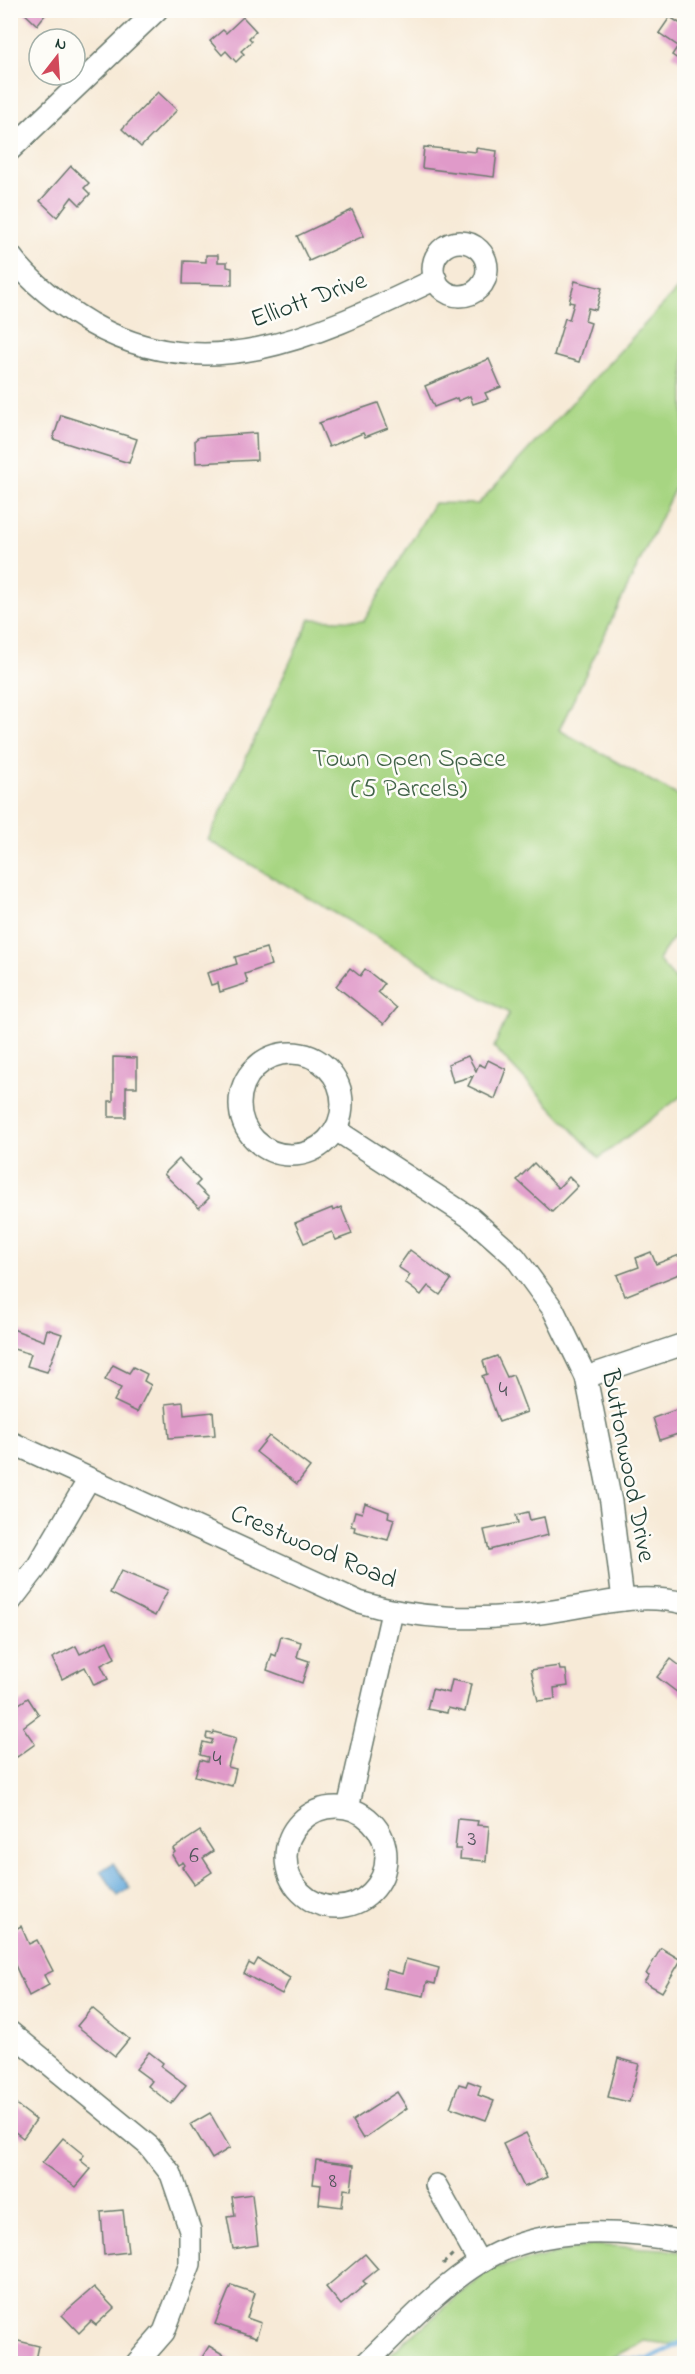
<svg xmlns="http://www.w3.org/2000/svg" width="695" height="2374" font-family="'Indie Flower',sans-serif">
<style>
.green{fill:#a7d582;stroke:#63895b;stroke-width:1.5}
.water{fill:#67abdc;stroke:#437488;stroke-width:1.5}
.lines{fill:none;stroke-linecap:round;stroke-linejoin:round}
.stream{stroke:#67abdc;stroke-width:5}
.building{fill:#e09ac9}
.minor-casing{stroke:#6b7a6d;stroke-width:24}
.path{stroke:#6b7a6d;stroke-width:3;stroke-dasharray:4.5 4.5;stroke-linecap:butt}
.minor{stroke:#fff;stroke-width:21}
.labels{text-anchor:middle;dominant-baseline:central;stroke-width:5;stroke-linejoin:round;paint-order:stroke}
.number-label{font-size:22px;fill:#4f5459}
.street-label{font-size:26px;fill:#1f3d34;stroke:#fdfcf7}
.park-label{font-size:26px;fill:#416348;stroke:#fdfcf7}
</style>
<rect width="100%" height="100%" fill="#fdfcf7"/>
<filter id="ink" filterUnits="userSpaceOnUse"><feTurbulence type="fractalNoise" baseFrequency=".0167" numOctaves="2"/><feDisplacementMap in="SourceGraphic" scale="12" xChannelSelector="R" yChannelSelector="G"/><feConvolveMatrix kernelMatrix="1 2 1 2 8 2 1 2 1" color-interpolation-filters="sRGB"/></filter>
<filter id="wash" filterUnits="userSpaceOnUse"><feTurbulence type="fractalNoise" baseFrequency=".008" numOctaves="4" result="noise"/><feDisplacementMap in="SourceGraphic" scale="24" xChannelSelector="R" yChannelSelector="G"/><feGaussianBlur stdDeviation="1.35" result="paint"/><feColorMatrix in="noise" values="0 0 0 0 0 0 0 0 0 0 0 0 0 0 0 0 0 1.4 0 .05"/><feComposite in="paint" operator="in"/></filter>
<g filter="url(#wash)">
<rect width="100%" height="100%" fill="#f7ead7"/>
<g class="green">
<path d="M684,282V469L559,730L684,799V922L658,960L684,989V1094L599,1158L494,1047L509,1013L208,840L310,619L364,621L434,503L478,504Z"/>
<path d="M593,2245L665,2249L684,2253V2346L644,2341L601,2363L379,2364L490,2269Z"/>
</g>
<path class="water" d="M113,1863L130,1888L118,1896L101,1871Z"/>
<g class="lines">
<path class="stream" d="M611,2364L616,2359L648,2360L684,2341"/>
</g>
<g id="blocks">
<g class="building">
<path d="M21,10H49L37,25Z"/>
<path d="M243,17L256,31L249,38L252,41L241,51L244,54L236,62L226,51L222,55L210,41L223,30L226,33Z"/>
<path d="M670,17L684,26V63L672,55L678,46L659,33Z"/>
<path d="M158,92L177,110L141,147L122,129Z"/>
<path d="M424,147L476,152V148L497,151L494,177L422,168Z"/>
<path d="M71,166L89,183L84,188L90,194L80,205L72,197L57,217L40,201Z"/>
<path d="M352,210L364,236L309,261L297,236Z"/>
<path d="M206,255H218V262H227V267L232,268V285L183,284L184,261L206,262Z"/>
<path d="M575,281L602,288L596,310L588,308L585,321L591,323L579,362L554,355L565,318L569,320L574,303L569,302Z"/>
<path d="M489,359L501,387L485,393L488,399L473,404L470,396L458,401L457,398L434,407L425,386Z"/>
<path d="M378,403L388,428L365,437L363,433L329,447L319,423Z"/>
<path d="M61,415L137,439L129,463L53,439Z"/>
<path d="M256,433L257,460L196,463L195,440L199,437Z"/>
<path d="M266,948L271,965L245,974L248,983L220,992L218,983L211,985L207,973L237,964L235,957Z"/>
<path d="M350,968L360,976L365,969L384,984L378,992L397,1008L384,1024L336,986Z"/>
<path d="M468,1056L476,1071L479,1064L485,1067L488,1060L506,1069L495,1099L468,1086L473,1076L453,1082L448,1064Z"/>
<path d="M113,1057L137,1058V1087H126V1117H109V1101H113Z"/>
<path d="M179,1159L200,1181L196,1185L209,1198L199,1208L164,1174Z"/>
<path d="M534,1163L558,1188L569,1177L578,1186L552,1212L517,1180Z"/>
<path d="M341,1207L352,1234L336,1240L332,1232L304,1243L295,1223L332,1208L333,1211Z"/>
<path d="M410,1250L451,1280L440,1295L428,1286L421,1295L405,1283L410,1275L398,1267Z"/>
<path d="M651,1252L656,1264L682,1254L684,1272L625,1296L617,1275L639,1267L636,1258Z"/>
<path d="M10,1328L44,1341L47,1329L62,1334L47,1372L27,1366L31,1354L10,1348Z"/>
<path d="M497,1356L507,1377L513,1375L527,1412L499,1422L482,1376L487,1374L483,1361Z"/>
<path d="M113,1365L129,1373L133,1367L147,1374L144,1381L151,1385L137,1412L114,1401L121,1388L105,1380Z"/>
<path d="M183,1402L184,1415L213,1412L215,1435L169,1438L166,1404Z"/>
<path d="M684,1407V1432L660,1440L653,1418Z"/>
<path d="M269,1436L310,1467L297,1484L256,1452Z"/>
<path d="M365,1503L389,1512L388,1517L394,1519L388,1540L354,1531L355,1527L351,1526L355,1511L362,1513Z"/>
<path d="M528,1512L530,1520L544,1517L548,1535L489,1550L484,1530L518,1523L516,1515Z"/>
<path d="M121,1571L168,1590L155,1616L110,1593Z"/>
<path d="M281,1636L301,1642L297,1657L309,1661L302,1683L267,1670L272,1654L276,1656Z"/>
<path d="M107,1641L115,1658L101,1665L108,1679L94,1685L85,1667L62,1679L52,1658L76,1646L80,1654Z"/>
<path d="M671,1659L684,1669V1693L682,1696L657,1677Z"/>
<path d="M559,1666L560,1670H566L568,1686L554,1688L555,1699L538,1701L531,1670Z"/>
<path d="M452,1680L471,1684L465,1712L448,1708L447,1713L427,1709L432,1689L449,1693Z"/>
<path d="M28,1698L39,1715L23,1727L35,1744L17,1757L10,1748V1710Z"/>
<path d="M214,1732L236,1738L228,1767L236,1769L232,1786L195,1776L200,1760L207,1762L208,1757L200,1755L203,1742L211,1744L213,1740L206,1738L207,1733L213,1734Z"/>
<path d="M458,1819L478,1821L477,1825L489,1826L486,1861L460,1859L461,1849H455Z"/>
<path d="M200,1831L213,1851L203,1858L212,1872L194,1884L182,1867L185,1865L183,1862L178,1865L172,1855L175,1852L173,1849Z"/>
<path d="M21,1926L29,1944L37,1940L53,1971L44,1975L49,1985L29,1996L10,1954V1932Z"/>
<path d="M661,1948L681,1960L662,1992L644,1982L649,1975L646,1974Z"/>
<path d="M258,1959L290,1978L282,1994L244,1974L249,1963L254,1966Z"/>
<path d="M406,1959L439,1968L435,1984L427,1982L424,1996L383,1988L387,1970L402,1974Z"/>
<path d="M92,2008L129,2039L115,2056L77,2026Z"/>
<path d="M149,2052L163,2063L161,2066L186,2085L171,2104L148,2086L152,2081L136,2069Z"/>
<path d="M618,2058L639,2064L629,2102L608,2097Z"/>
<path d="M468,2081L481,2086L478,2095L494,2101L486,2120L450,2107L459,2084L466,2086Z"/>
<path d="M397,2092L407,2108L363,2139L352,2121Z"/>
<path d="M10,2100L36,2120L23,2138L10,2128Z"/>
<path d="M210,2113L230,2148L212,2159L191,2124Z"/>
<path d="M526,2133L547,2177L524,2187L503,2144Z"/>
<path d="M63,2138L84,2155L80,2160L91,2169L76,2187L42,2163Z"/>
<path d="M316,2160L354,2165L351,2190L344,2189L342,2207L319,2204L321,2185L313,2184Z"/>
<path d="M252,2194L258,2245L233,2249L227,2217L235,2216L232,2197Z"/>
<path d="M123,2210L128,2252L104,2255L101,2212Z"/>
<path d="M365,2254L378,2269L363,2281L366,2284L341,2305L326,2287Z"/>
<path d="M231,2285L255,2293L247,2318L261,2323L256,2338L215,2324Z"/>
<path d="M94,2287L114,2308L96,2325L91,2321L79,2333L62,2315Z"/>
<path d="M10,2339L39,2346L35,2364H10Z"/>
<path d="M209,2346L231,2359L228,2364H198Z"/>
</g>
</g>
</g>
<g filter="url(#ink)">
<use href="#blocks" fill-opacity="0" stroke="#6b7a6d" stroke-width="1.5"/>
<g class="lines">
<defs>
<g id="minor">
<path d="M10,150L157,10"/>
<circle cx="460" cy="269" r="27"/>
<path d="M10,255C32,284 59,304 90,323C210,392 324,332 436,279"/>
<circle cx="291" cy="1104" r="51"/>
<path d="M336,1130L471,1218L515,1257L553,1309L586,1377L611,1502L623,1600"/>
<path d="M586,1377L684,1344"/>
<path d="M10,1442L359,1602C419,1620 478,1621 540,1613C588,1607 636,1591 684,1603"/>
<path d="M10,1602L37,1567L89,1479"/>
<circle cx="336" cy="1857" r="50"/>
<path d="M348,1808L392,1612"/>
<path d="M10,2032L149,2146L171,2174L190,2230V2264L164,2332L136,2364"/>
<path d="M436,2185L479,2262"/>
<path d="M365,2364C401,2330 437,2289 479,2263C539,2225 618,2229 684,2242"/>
</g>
</defs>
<use href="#minor" class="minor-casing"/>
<g class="path">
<path d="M443,2264L453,2254"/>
<path d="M340,2364L348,2356"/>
</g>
<use href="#minor" class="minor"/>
</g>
</g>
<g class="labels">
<g class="number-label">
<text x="503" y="1391">4</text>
<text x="217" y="1760">4</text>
<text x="472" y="1840">3</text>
<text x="194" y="1857">6</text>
<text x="333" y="2182">8</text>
</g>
<g class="street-label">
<text transform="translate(309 301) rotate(-20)">Elliott Drive</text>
<text transform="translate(627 1466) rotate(79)">Buttonwood Drive</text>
<text transform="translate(313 1548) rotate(23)">Crestwood Road</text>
</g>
<g class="park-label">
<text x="409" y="760">Town Open Space<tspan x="409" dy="30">(5 Parcels)</tspan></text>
</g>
</g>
<rect width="695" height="2374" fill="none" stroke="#fdfcf7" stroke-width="36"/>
<g transform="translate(57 57) rotate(17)"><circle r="28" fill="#fdfcf7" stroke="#a4b0a9" stroke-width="1.5"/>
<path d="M0-4.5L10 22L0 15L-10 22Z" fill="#d1495b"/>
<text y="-9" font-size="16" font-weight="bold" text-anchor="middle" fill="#1f3d34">N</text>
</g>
</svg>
